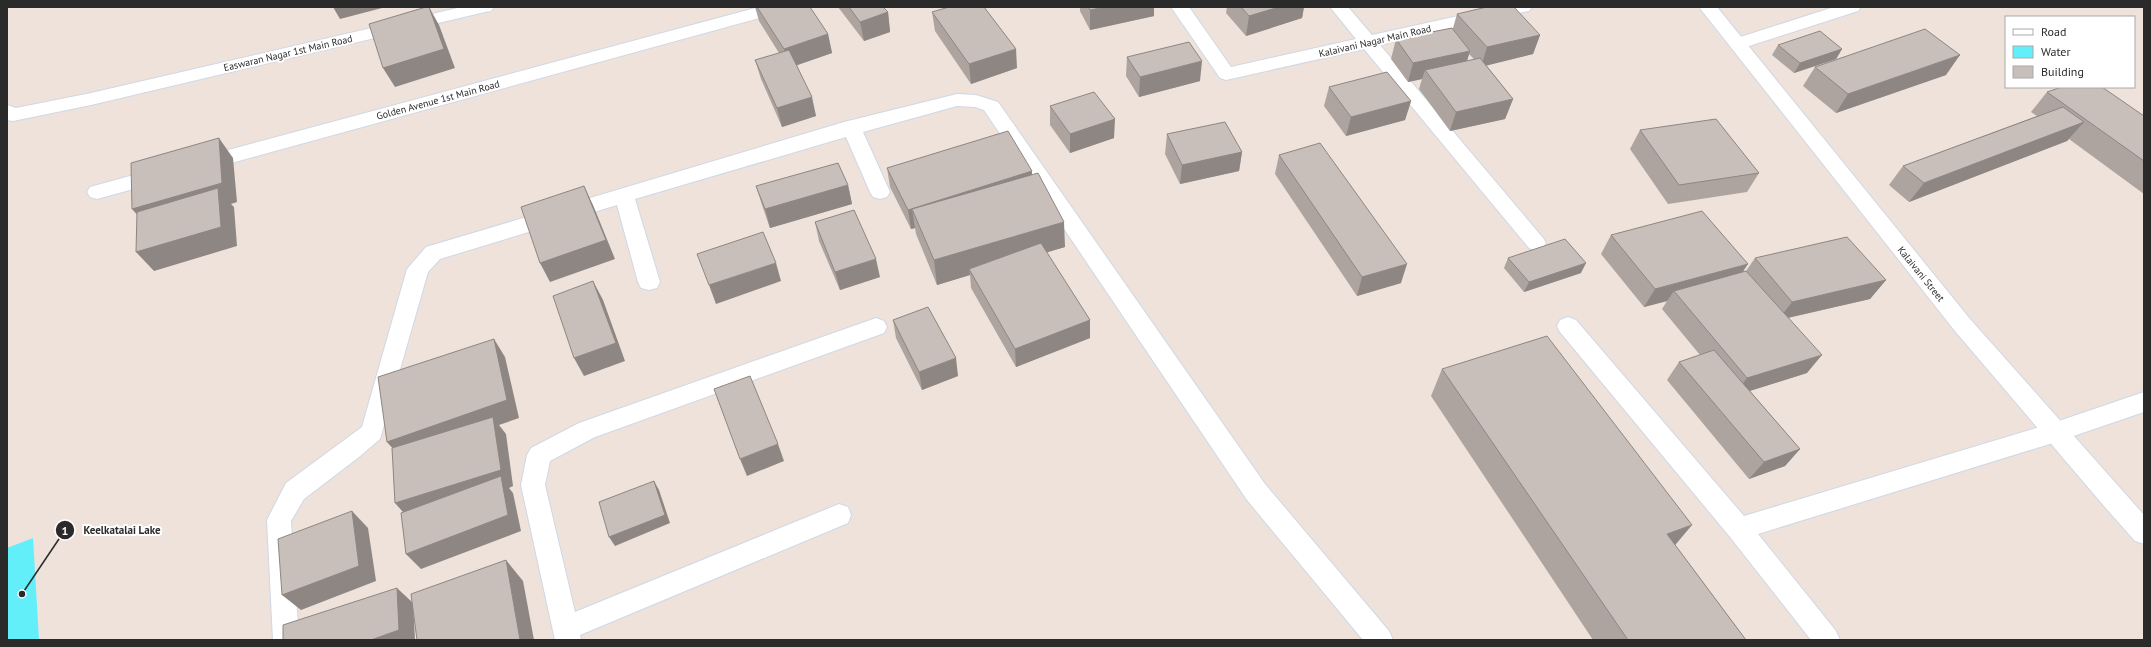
<svg xmlns="http://www.w3.org/2000/svg" width="2151" height="647" font-family="'PT Sans',sans-serif">
<style>
.water{fill:#63effa}
.lines{fill:none;stroke-linecap:round;stroke-linejoin:round}
.street-casing{stroke:#cfd8e5;stroke-width:2}
.secondary-casing{stroke:#cfd8e5;stroke-width:2}
.street{fill:#fff;fill-rule:evenodd}
.secondary{fill:#fff;fill-rule:evenodd}
.wall{fill:#ada4a0;fill-rule:evenodd}
.shaded-wall{fill:#8d8682}
.building{fill:#c9bfba;stroke:#8d8682}
.labels{text-anchor:middle;dominant-baseline:central;stroke-width:4;stroke-linejoin:round;paint-order:stroke}
.street-label{font-size:10px;fill:#2a2a2a;stroke:#fff}
.leader{fill:none;stroke:#2a2a2a;stroke-width:1.5}
.callout-dot{fill:#2a2a2a;stroke:#fff;stroke-width:1.5}
.mark-label{font-size:12px;text-anchor:middle;font-weight:bold;fill:#fff}
.callout-label{font-size:11px;text-anchor:middle;font-weight:bold;fill:#2a2a2a;stroke:#fff;stroke-width:4;stroke-linejoin:round;paint-order:stroke}
</style>
<rect width="100%" height="100%" fill="#eee2da"/>
<path class="water" d="M33,538L39,640H7V548Z"/>
<g class="lines">
<defs>
<g id="street">
<path d="M462,7H494L491,11L485,12L91,105L13,121L7,120V105L16,108L91,93Z"/>
<path d="M759,7H788L785,11L202,171L195,169L192,164L195,159L202,157Z"/>
<path d="M1171,7H1189L1231,67L1356,39L1330,7H1348L1372,35L1499,7H1532L1529,11L1523,12L1380,45L1543,238L1546,243L1543,248L1536,251L1529,248L1364,49L1226,80L1220,78Z"/>
<path d="M1834,7H1861L1858,11L1746,47L1740,49L1734,47L1731,43L1734,39Z"/>
<path d="M957,94L976,95L998,102L1265,484L1389,631L1393,640H1363L1247,500L984,110L975,107L957,106L863,132L890,192L887,197L880,199L873,197L870,192L846,137L635,199L660,282L657,288L649,290L641,288L638,282L617,205L440,259L428,272L380,439L359,457L304,499L291,521L299,640H273L267,520L286,483L362,427L407,269L426,247L844,122Z"/>
<path d="M159,168L166,170L169,175L166,180L97,199L90,197L87,192L90,187Z"/>
<path d="M1568,317L1576,320L1744,516L2053,423L2144,392V412L2053,443L1758,534L1836,631L1840,640H1811L1730,537L1560,332L1557,326L1560,320Z"/>
<path d="M876,318L884,321L887,327L884,333L595,437L550,461L545,485L575,612L839,504L848,507L851,515L848,523L580,635L581,640H555L521,485L527,455L531,448L579,423Z"/>
</g>
<path id="secondary" d="M1699,7H1717L1970,319L2144,515V544L2135,541L2104,506L1955,331Z"/>
</defs>
<use href="#street" class="street-casing"/>
<use href="#secondary" class="secondary-casing"/>
<use href="#street" class="street"/>
<use href="#secondary" class="secondary"/>
</g>
<g class="wall">
<path d="M755,7H810L828,34L832,53L797,65L816,116L782,127L761,79L755,60L779,53L759,21Z"/>
<path d="M838,7H883L888,12L890,32L864,41Z"/>
<path d="M1080,7H1154V16L1090,30L1080,11Z"/>
<path d="M1227,7H1304L1302,18L1246,36L1226,13Z"/>
<path d="M932,12L1017,68L971,84L935,31Z"/>
<path d="M1457,14L1540,35L1533,54L1486,65L1513,99L1505,119L1450,131L1419,89L1422,79L1408,82L1391,59L1396,39L1453,28ZM1469,54L1474,59L1467,61Z"/>
<path d="M1778,45L1842,49L1836,59L1794,73L1772,55Z"/>
<path d="M1127,57L1200,81L1139,97L1126,76Z"/>
<path d="M1815,67L1946,75L1836,113L1803,86Z"/>
<path d="M1329,87L1411,101L1405,120L1346,136L1324,106Z"/>
<path d="M2047,92L2144,116V194L2069,139L2067,141L1909,202L1889,185L1903,166L2037,116L2031,112Z"/>
<path d="M1050,106L1114,138L1070,153L1050,125Z"/>
<path d="M1640,130L1759,173L1747,192L1668,204L1630,149Z"/>
<path d="M1167,134L1242,152L1239,171L1180,184L1165,154Z"/>
<path d="M1279,155L1401,283L1357,296L1275,174Z"/>
<path d="M887,168L1032,175L1065,247L1046,252L1090,320V338L1016,367L971,288L970,275L937,285L916,234L915,228L911,229L890,187Z"/>
<path d="M848,185L852,204L770,228L762,205L756,186Z"/>
<path d="M815,222L880,277L840,290L819,241Z"/>
<path d="M1611,235L1743,271H1746L1755,258L1886,280L1870,299L1788,318L1807,373L1750,391L1800,449L1785,466L1749,479L1667,380L1679,362L1700,355L1662,309L1667,301L1644,307L1601,254Z"/>
<path d="M1508,258L1581,273L1524,292L1504,268Z"/>
<path d="M893,320L958,376L922,390L896,338Z"/>
<path d="M1442,369L1675,545L1746,640H1593L1431,396Z"/>
</g>
<g class="shaded-wall">
<path d="M333,7H382V8L340,19Z"/>
<path d="M429,7L439,25L455,68L395,87L383,68Z"/>
<path d="M1106,7H1154V16L1090,30V10Z"/>
<path d="M1279,7H1304L1302,18L1246,36L1249,16Z"/>
<path d="M888,12L890,32L864,41L860,22Z"/>
<path d="M828,34L832,53L789,68L784,49Z"/>
<path d="M1540,35L1533,54L1481,67L1487,47Z"/>
<path d="M1016,49L1017,68L971,84L969,64Z"/>
<path d="M1842,49L1836,59L1794,73L1800,63Z"/>
<path d="M1470,51L1464,70H1425L1422,79L1408,82L1413,63Z"/>
<path d="M1960,55L1946,75L1836,113L1848,94Z"/>
<path d="M1202,61L1200,81L1139,97L1140,77Z"/>
<path d="M812,97L816,116L782,127L777,108Z"/>
<path d="M1513,99L1505,119L1450,131L1456,112Z"/>
<path d="M1411,101L1405,120L1346,136L1351,117Z"/>
<path d="M1115,119L1114,138L1070,153V134Z"/>
<path d="M2084,122L2067,141L1909,202L1924,183Z"/>
<path d="M219,138L233,158L237,202L231,204L234,207L237,246L154,271L136,252L149,228L132,209Z"/>
<path d="M1242,152L1239,171L1180,184L1182,165Z"/>
<path d="M1032,171V190L912,209Z"/>
<path d="M848,185L852,204L770,228L765,209Z"/>
<path d="M584,186L593,205L615,259L550,282L540,263Z"/>
<path d="M912,209L915,228L911,229L908,210Z"/>
<path d="M1064,222L1065,247L972,275L969,269L970,275L937,285L934,260Z"/>
<path d="M876,259L880,277L840,290L835,272Z"/>
<path d="M776,263L781,281L716,304L709,285Z"/>
<path d="M1586,263L1581,273L1524,292L1529,282Z"/>
<path d="M1407,264L1401,283L1357,296L1362,277Z"/>
<path d="M1748,264L1736,282L1674,291L1667,301L1644,307L1655,289Z"/>
<path d="M1886,280L1870,299L1778,320L1792,302Z"/>
<path d="M593,281L603,300L625,361L584,376L574,358Z"/>
<path d="M1090,320V338L1016,367L1015,349Z"/>
<path d="M494,339L505,357L519,418L499,425L506,434L513,486L509,488L513,493L521,531L421,569L406,554L410,520L395,503L402,459L387,442Z"/>
<path d="M1822,355L1807,373L1733,396L1747,378Z"/>
<path d="M956,358L958,376L922,390L919,372Z"/>
<path d="M778,444L784,461L747,476L740,459Z"/>
<path d="M1800,449L1785,466L1749,479L1764,462Z"/>
<path d="M654,481L659,490L670,523L615,546L609,537Z"/>
<path d="M352,511L368,528L376,581L301,610L282,595Z"/>
<path d="M1692,525L1671,550L1667,534Z"/>
<path d="M506,560L523,581L534,640H520Z"/>
<path d="M397,588L413,603L415,640H371Z"/>
</g>
<g class="building">
<path d="M426,7H429L444,49L383,68L369,24Z"/>
<path d="M757,7H810L828,34L784,49Z"/>
<path d="M849,7H883L888,12L860,22Z"/>
<path d="M949,7H984L1016,49L969,64L932,12Z"/>
<path d="M1088,7H1106L1090,10Z"/>
<path d="M1241,7H1279L1249,16Z"/>
<path d="M1487,7H1514L1540,35L1487,47L1457,14Z"/>
<path d="M1452,28L1470,51L1413,63L1396,39Z"/>
<path d="M1925,29L1960,55L1848,94L1815,67Z"/>
<path d="M1820,31L1842,49L1800,63L1778,45Z"/>
<path d="M1189,42L1202,61L1140,77L1127,57Z"/>
<path d="M789,50L812,97L777,108L755,60Z"/>
<path d="M1480,58L1513,99L1456,112L1425,70Z"/>
<path d="M1387,72L1411,101L1351,117L1329,87Z"/>
<path d="M2062,87H2102L2144,116V161L2047,92Z"/>
<path d="M1094,92L1115,119L1070,134L1050,106Z"/>
<path d="M2063,107L2084,122L1924,183L1903,166Z"/>
<path d="M1716,119L1759,173L1679,185L1640,130Z"/>
<path d="M1225,122L1242,152L1182,165L1167,134Z"/>
<path d="M1008,131L1032,171L908,210L887,168Z"/>
<path d="M219,138L222,183L132,209L131,163Z"/>
<path d="M1320,143L1407,264L1362,277L1279,155Z"/>
<path d="M838,163L848,185L765,209L756,186Z"/>
<path d="M1038,173L1064,222L934,260L912,209Z"/>
<path d="M584,186L606,240L540,263L521,207Z"/>
<path d="M218,188L221,227L136,252L137,212Z"/>
<path d="M854,210L876,259L835,272L815,222Z"/>
<path d="M1702,211L1748,264L1655,289L1611,235Z"/>
<path d="M763,232L776,263L709,285L697,254Z"/>
<path d="M1847,237L1886,280L1792,302L1755,258Z"/>
<path d="M1565,239L1586,263L1529,282L1508,258Z"/>
<path d="M1041,243L1090,320L1015,349L969,269Z"/>
<path d="M1746,271L1822,355L1747,378L1674,291Z"/>
<path d="M593,281L616,343L574,358L553,296Z"/>
<path d="M928,307L956,358L919,372L893,320Z"/>
<path d="M1547,336L1692,525L1667,534L1746,640H1628L1442,369Z"/>
<path d="M494,339L507,400L387,442L378,377Z"/>
<path d="M1714,350L1800,449L1764,462L1679,362Z"/>
<path d="M750,376L778,444L740,459L714,389Z"/>
<path d="M493,417L501,470L395,503L392,448Z"/>
<path d="M501,476L508,515L406,554L401,513Z"/>
<path d="M654,481L665,515L609,537L599,502Z"/>
<path d="M352,511L359,566L282,595L278,539Z"/>
<path d="M506,560L520,640H417L411,594Z"/>
<path d="M397,588L399,630L371,640H283V625Z"/>
</g>
<g class="labels">
<g class="street-label">
<text transform="translate(1375 41) rotate(-13)">Kalaivani Nagar Main Road</text>
<text transform="translate(288 53) rotate(-13)">Easwaran Nagar 1st Main Road</text>
<text transform="translate(438 100) rotate(-15)">Golden Avenue 1st Main Road</text>
<text transform="translate(1921 274) rotate(51)">Kalaivani Street</text>
</g>
</g>
<path class="leader" d="M22 594L65 530"/>
<g class="callout-dot">
<circle cx="22" cy="594" r="4"/>
<circle cx="65" cy="530" r="10"/>
</g>
<g class="mark-label">
<text x="65" y="535">1</text>
</g>
<g class="callout-label">
<text x="122" y="534">Keelkatalai Lake</text>
</g>
<rect width="2151" height="647" fill="none" stroke="#2a2a2a" stroke-width="16"/>
<rect x="2005" y="16" width="130" height="72" fill="#ffffff" stroke="#aaaaaa"/>
<rect x="2013" y="29" width="20" height="6" fill="#ffffff" stroke="#aaaaaa"/>
<text x="2041" y="36" font-size="12" fill="#2a2a2a">Road</text>
<rect x="2013" y="46" width="20" height="12" fill="#63effa" stroke="#aaaaaa"/>
<text x="2041" y="56" font-size="12" fill="#2a2a2a">Water</text>
<rect x="2013" y="66" width="20" height="12" fill="#c9bfba" stroke="#aaaaaa"/>
<text x="2041" y="76" font-size="12" fill="#2a2a2a">Building</text>
</svg>
